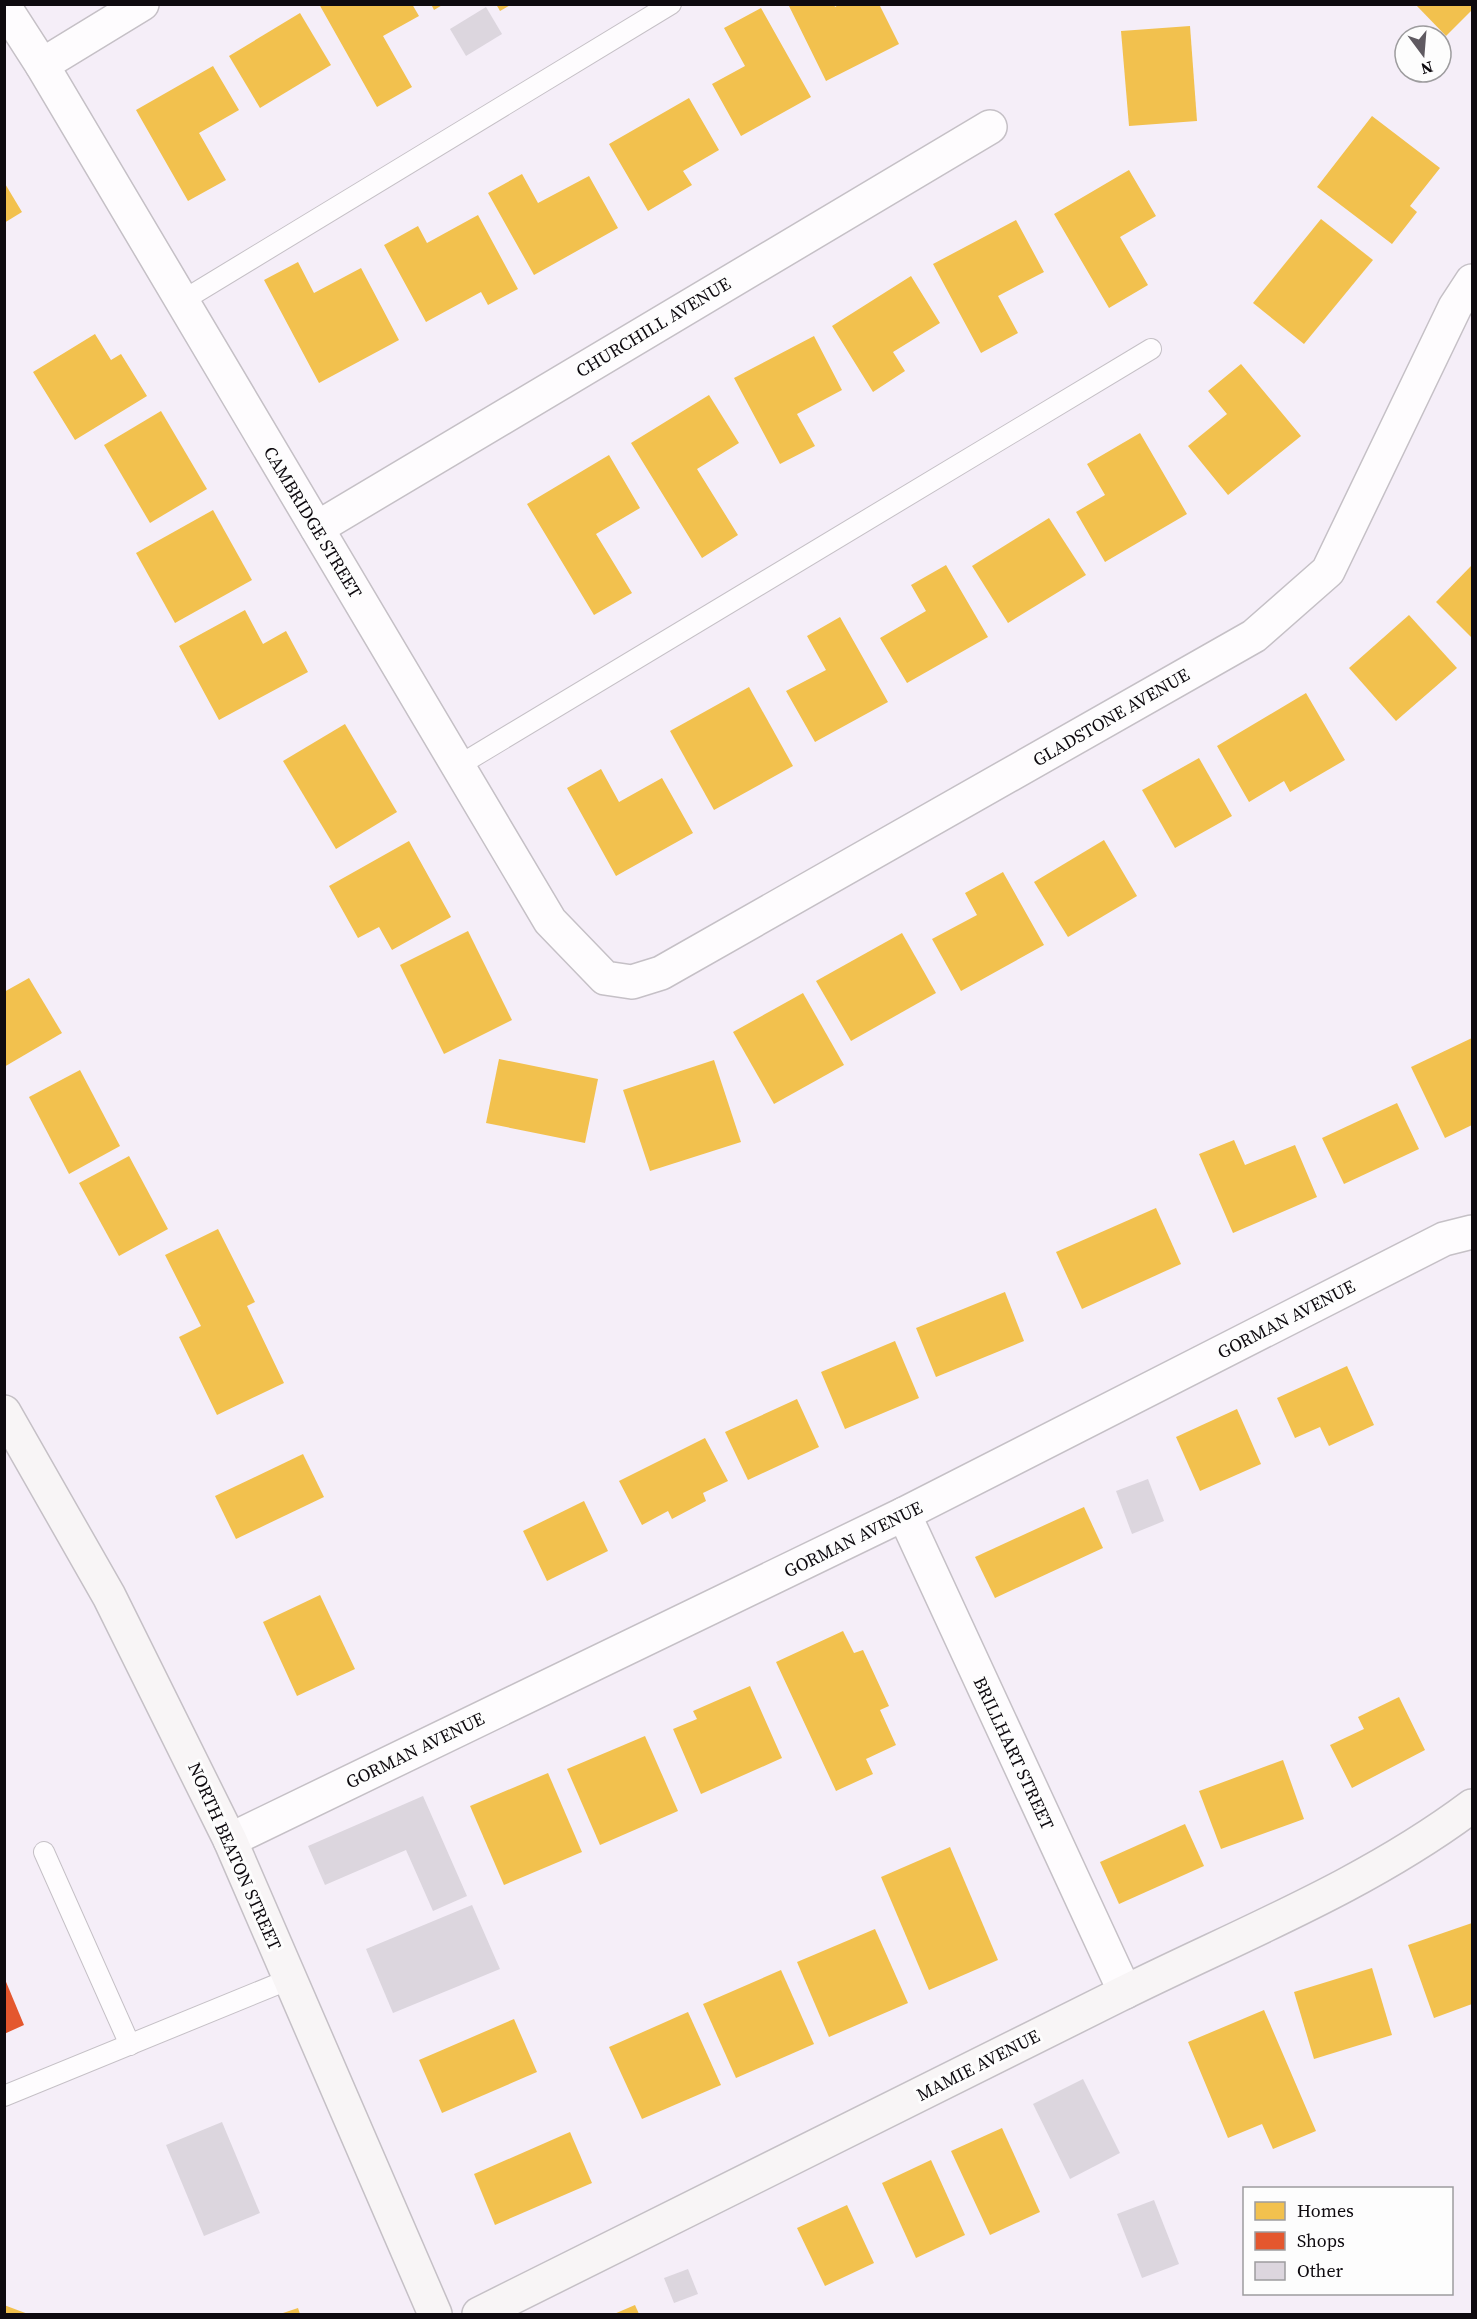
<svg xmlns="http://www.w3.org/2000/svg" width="1477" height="2319" font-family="'Source Serif 4',serif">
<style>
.homes{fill:#f2c14e}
.shops{fill:#e4572e}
.building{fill:#dcd6de}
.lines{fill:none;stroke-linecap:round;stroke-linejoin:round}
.lane-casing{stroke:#c5c0c6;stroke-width:22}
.street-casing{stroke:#c5c0c6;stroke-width:36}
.secondary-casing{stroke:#c5c0c6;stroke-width:36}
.lane{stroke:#fefcfe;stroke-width:20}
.street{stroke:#fefcfe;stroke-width:33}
.secondary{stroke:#f8f5f6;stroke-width:33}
.labels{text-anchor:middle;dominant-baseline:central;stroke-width:6;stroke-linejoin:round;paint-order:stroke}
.street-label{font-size:18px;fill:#0e0a0f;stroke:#fdfdfd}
</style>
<rect width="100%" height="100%" fill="#f5eef8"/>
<g class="homes">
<path d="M319,4H412L419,16L383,36L412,87L377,107Z"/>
<path d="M431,4H444L434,10Z"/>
<path d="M496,4H512L500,11Z"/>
<path d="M788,4H834L835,7L840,4H879L899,44L826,81Z"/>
<path d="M1415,4H1472V10L1446,36Z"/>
<path d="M761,8L811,97L741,136L712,84L745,66L724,28Z"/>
<path d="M300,13L331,65L260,108L229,56Z"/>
<path d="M1190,26L1197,121L1129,126L1121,31Z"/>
<path d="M213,66L239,110L199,133L226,180L188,201L136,110Z"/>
<path d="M689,98L719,150L683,171L692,185L648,211L609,144Z"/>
<path d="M1372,116L1440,168L1410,206L1417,212L1392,244L1317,187Z"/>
<path d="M1129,170L1156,216L1120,237L1148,285L1109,308L1054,214Z"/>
<path d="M522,174L538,203L589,176L618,228L534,275L488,193Z"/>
<path d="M4,182L22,212L4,223Z"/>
<path d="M478,215L518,289L488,305L481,292L426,322L384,245L418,226L427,243Z"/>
<path d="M1321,219L1373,260L1304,344L1253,303Z"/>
<path d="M1016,220L1044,272L998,296L1018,333L981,353L933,264Z"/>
<path d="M298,262L314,293L361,268L399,340L319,383L264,280Z"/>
<path d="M911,276L940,323L893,352L905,371L873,392L832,326Z"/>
<path d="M95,334L111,360L121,354L147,396L75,440L33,372Z"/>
<path d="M814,336L842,390L797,414L815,446L780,464L734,378Z"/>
<path d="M1241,364L1301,436L1228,495L1188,446L1227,414L1208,391Z"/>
<path d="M709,395L739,443L697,469L738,535L702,558L631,443Z"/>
<path d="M161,411L207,489L150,523L104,445Z"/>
<path d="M1140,433L1187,514L1105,562L1076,512L1105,495L1087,464Z"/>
<path d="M609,455L640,508L596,534L632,593L594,615L527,504Z"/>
<path d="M213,510L252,580L175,623L136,553Z"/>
<path d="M1049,518L1086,575L1008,623L972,566Z"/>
<path d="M946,565L988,637L907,683L880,638L926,611L911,585Z"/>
<path d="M1472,565V638L1436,602Z"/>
<path d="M245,610L263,644L286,631L308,672L219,720L179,646Z"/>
<path d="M1409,615L1457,668L1396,721L1349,668Z"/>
<path d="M840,617L888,702L815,742L786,691L826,670L807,636Z"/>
<path d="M749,687L793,766L714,810L670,731Z"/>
<path d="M1306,693L1345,760L1290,792L1284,781L1249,802L1217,746Z"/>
<path d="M345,724L397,812L336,849L283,761Z"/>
<path d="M1199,758L1232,816L1175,848L1142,790Z"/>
<path d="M601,769L619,802L662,778L693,833L616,876L567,788Z"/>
<path d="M1104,840L1137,896L1068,937L1034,882Z"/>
<path d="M409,841L451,917L392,950L379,927L358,938L329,886Z"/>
<path d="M1003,872L1044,945L961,991L932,939L977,915L965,893Z"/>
<path d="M468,931L512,1020L444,1054L400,965Z"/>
<path d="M902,933L936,993L851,1041L816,981Z"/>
<path d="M29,978L62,1033L4,1067V992Z"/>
<path d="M803,993L844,1065L774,1104L733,1032Z"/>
<path d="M1472,1038V1125L1445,1138L1411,1067Z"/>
<path d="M499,1059L598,1079L585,1143L486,1123Z"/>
<path d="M714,1060L741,1142L650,1171L623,1090Z"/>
<path d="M80,1070L120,1146L69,1174L29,1097Z"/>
<path d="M1397,1103L1419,1149L1344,1184L1322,1138Z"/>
<path d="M1234,1140L1245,1165L1295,1145L1317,1197L1233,1233L1199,1154Z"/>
<path d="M129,1156L168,1229L119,1256L79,1183Z"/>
<path d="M1156,1208L1181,1264L1082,1309L1056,1252Z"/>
<path d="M218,1229L255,1302L247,1306L284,1383L217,1415L179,1337L201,1326L165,1255Z"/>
<path d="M1005,1292L1024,1341L936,1377L916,1328Z"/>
<path d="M895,1341L919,1398L845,1429L821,1372Z"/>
<path d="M1347,1366L1374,1425L1329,1446L1320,1427L1295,1438L1277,1398Z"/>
<path d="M797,1399L819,1447L748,1480L725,1432Z"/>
<path d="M1237,1409L1261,1464L1200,1491L1176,1437Z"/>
<path d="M705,1438L728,1481L703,1493L706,1501L672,1519L668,1511L642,1525L619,1481Z"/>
<path d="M303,1454L324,1497L236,1539L215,1496Z"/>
<path d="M584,1501L608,1551L547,1581L523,1531Z"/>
<path d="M1084,1507L1103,1548L995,1598L975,1557Z"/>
<path d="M320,1595L355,1669L297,1696L263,1622Z"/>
<path d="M843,1631L854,1653L863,1650L889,1706L880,1710L896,1745L866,1759L873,1774L836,1791L776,1662Z"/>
<path d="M750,1686L782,1758L701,1794L673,1729L697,1719L693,1711Z"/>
<path d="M1399,1697L1425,1750L1352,1788L1330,1745L1364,1729L1358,1717Z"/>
<path d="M645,1736L678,1811L600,1845L567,1769Z"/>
<path d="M1283,1760L1304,1819L1221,1849L1199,1791Z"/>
<path d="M548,1773L582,1852L504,1885L470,1806Z"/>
<path d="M1185,1824L1204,1866L1119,1904L1100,1862Z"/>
<path d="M950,1847L998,1960L929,1990L881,1877Z"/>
<path d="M1472,1923V2004L1434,2018L1408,1945Z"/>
<path d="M875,1929L908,2003L829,2037L797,1962Z"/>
<path d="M1372,1968L1392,2035L1314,2059L1294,1992Z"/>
<path d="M781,1970L814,2044L736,2078L703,2004Z"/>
<path d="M1264,2010L1316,2131L1273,2149L1262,2124L1228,2138L1188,2042Z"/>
<path d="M688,2012L721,2085L642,2119L609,2047Z"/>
<path d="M514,2019L537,2072L442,2113L419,2060Z"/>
<path d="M1002,2128L1040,2212L990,2235L951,2151Z"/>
<path d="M570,2132L592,2183L495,2225L474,2174Z"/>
<path d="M931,2160L965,2235L916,2258L882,2183Z"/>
<path d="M847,2205L874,2263L825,2286L797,2228Z"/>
<path d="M4,2305L28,2314H4Z"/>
<path d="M635,2305L639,2314H614Z"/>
<path d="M298,2308L300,2314H280Z"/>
</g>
<path class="shops" d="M4,1977L24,2025L4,2034Z"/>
<g class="building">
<path d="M486,7L502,34L466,56L450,29Z"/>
<path d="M1148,1479L1164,1521L1132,1534L1116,1491Z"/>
<path d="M423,1796L467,1896L433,1911L406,1850L325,1885L308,1846Z"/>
<path d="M472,1905L500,1969L393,2013L366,1949Z"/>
<path d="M1083,2079L1120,2153L1070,2179L1033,2104Z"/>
<path d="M222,2122L260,2213L204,2236L166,2145Z"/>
<path d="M1154,2200L1179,2264L1142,2278L1117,2214Z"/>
<path d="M688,2269L698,2294L674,2303L664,2278Z"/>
</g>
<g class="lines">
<defs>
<g id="lane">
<path d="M182,301L671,4"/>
<path d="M458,766L1151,349"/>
<path d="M44,1852L130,2045"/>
<path d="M4,2096L290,1979"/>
</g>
<g id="street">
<path d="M4,6L42,65L550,921L605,978L632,982L661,973L1254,636L1328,571L1455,307L1472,281"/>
<path d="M42,65L142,4"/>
<path d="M317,528L990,127"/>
<path d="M904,1514L1125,1992"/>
<path d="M230,1840L904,1514L1444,1239L1472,1232"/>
</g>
<g id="secondary">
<path d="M4,1412L109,1596L230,1840L435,2314"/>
<path d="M479,2314C691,2208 904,2102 1117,1996C1237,1936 1364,1887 1472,1806"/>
</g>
</defs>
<use href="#lane" class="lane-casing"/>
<use href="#street" class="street-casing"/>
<use href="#secondary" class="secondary-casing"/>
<use href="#lane" class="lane"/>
<use href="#street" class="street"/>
<use href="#secondary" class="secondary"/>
</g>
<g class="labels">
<g class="street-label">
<text transform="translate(653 327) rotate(-31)">CHURCHILL AVENUE</text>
<text transform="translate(313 522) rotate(59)">CAMBRIDGE STREET</text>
<text transform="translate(1111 717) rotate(-30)">GLADSTONE AVENUE</text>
<text transform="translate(1286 1319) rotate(-27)">GORMAN AVENUE</text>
<text transform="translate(853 1539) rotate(-26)">GORMAN AVENUE</text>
<text transform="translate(415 1750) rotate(-26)">GORMAN AVENUE</text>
<text transform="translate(1014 1753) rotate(65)">BRILLHART STREET</text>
<text transform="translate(235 1856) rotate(66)">NORTH BEATON STREET</text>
<text transform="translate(978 2065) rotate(-27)">MAMIE AVENUE</text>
</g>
</g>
<rect width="1477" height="2319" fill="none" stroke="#0e0a0f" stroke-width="12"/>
<rect x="1243" y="2187" width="210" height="108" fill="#fdfdfd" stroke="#9d9c9e" stroke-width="1.5"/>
<rect x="1255" y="2202" width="30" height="18" fill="#f2c14e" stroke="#9d9c9e" stroke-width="1.5"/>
<text x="1297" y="2217" font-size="18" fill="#0e0a0f">Homes</text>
<rect x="1255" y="2232" width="30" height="18" fill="#e4572e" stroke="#9d9c9e" stroke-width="1.5"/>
<text x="1297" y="2247" font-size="18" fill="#0e0a0f">Shops</text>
<rect x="1255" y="2262" width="30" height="18" fill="#dcd6de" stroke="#9d9c9e" stroke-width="1.5"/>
<text x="1297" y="2277" font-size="18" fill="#0e0a0f">Other</text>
<g transform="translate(1423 54) rotate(164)"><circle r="28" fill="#fdfdfd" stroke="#9d9c9e" stroke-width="1.5"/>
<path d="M0-4.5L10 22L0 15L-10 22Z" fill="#5f5a61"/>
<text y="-9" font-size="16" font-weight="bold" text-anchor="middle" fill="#0e0a0f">N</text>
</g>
</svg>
